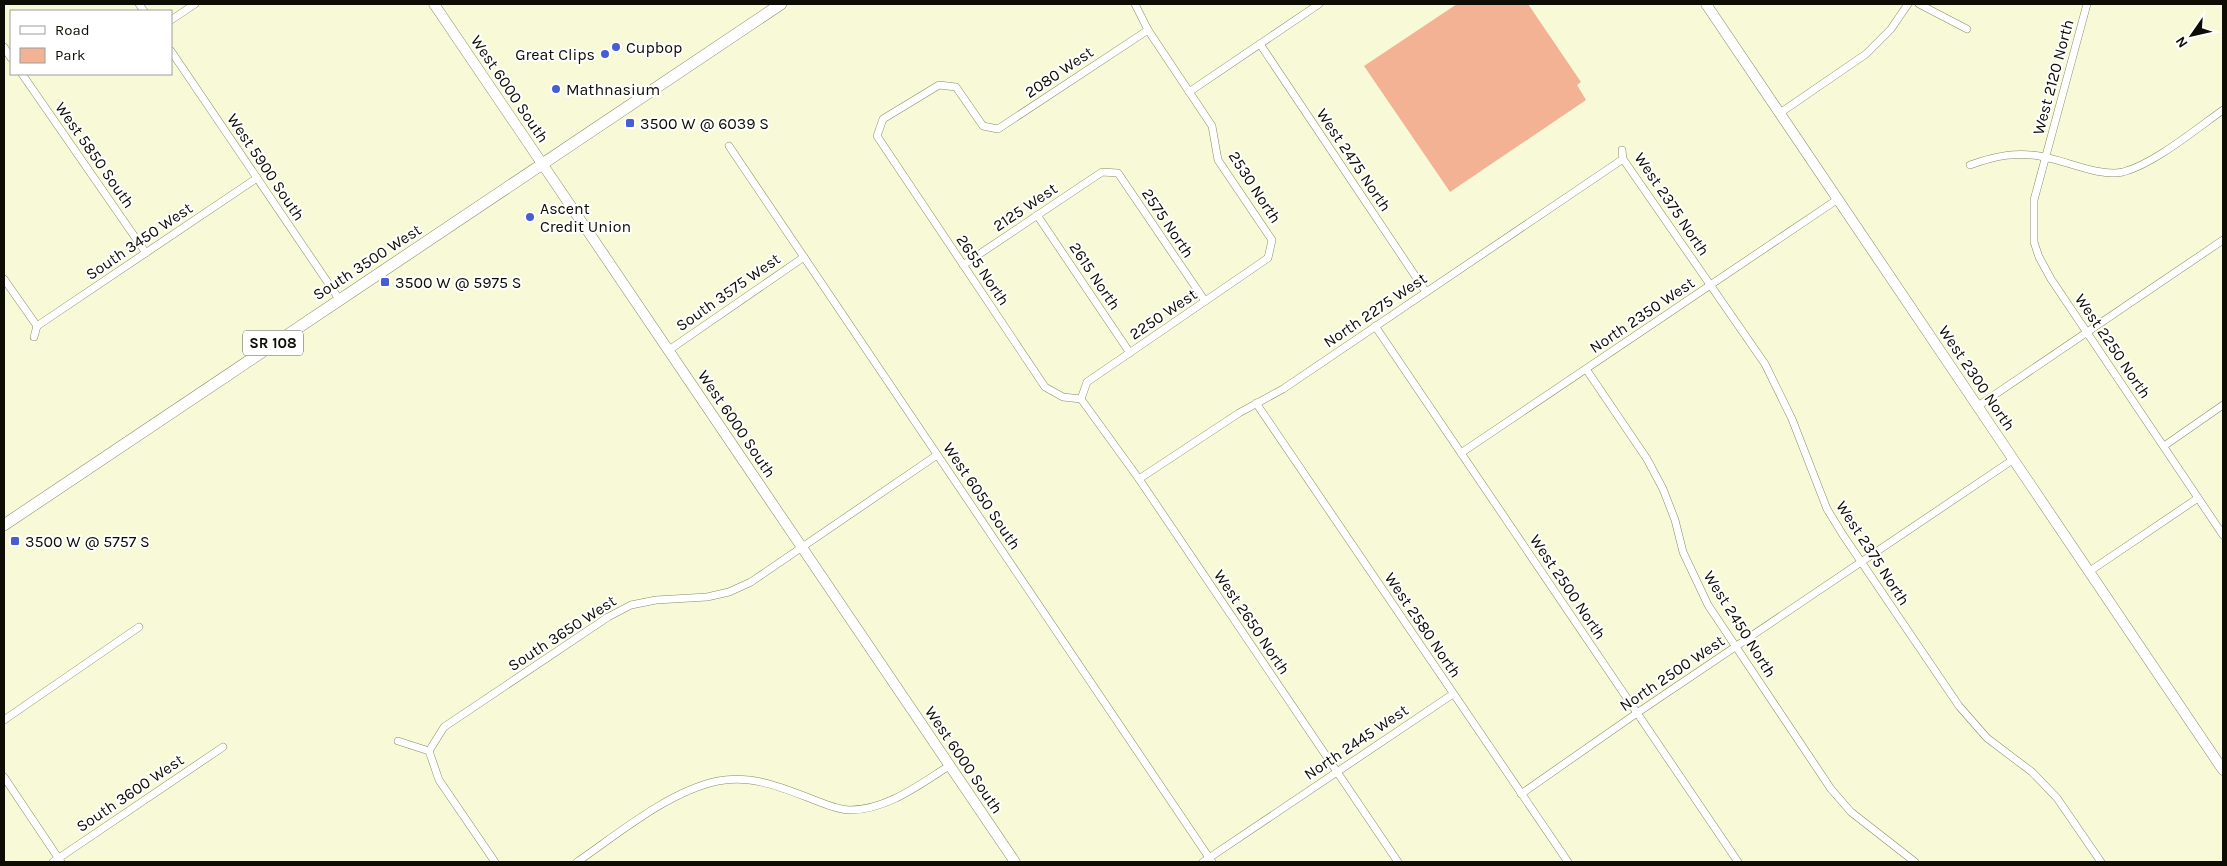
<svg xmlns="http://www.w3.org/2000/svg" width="2227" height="866" font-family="Karla,sans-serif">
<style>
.green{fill:#f3b294}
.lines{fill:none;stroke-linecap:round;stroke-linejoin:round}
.street-casing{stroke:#888a6a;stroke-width:8}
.secondary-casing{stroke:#888a6a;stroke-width:11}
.primary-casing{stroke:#888a6a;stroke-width:12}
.street{stroke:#fff;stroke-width:7}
.secondary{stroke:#fff;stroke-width:10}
.primary{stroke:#fff;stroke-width:11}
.poi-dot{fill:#455ed2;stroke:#fff;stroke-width:2}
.labels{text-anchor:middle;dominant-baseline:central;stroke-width:4;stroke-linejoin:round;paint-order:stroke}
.shield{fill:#fff;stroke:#56564f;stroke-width:1}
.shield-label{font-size:15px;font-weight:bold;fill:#0d0d03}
.poi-label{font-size:16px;fill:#0d0d03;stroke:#fff;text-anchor:start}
.street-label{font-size:16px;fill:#0d0d03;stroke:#fff}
</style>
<rect width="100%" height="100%" fill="#f8fad7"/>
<path class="green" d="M1457,4H1528L1581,82L1577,85L1586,100L1450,192L1364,66Z"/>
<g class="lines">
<defs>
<g id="street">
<path d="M139,4L144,11"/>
<path d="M1919,4L1967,29"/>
<path d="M2087,4L2034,200V242L2039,257L2051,279L2223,535"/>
<path d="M171,20L195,4"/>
<path d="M1260,44L1426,292"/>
<path d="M4,47L11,58"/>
<path d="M171,51L339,299"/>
<path d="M22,74L146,253"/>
<path d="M1189,92L1319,4"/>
<path d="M1780,113L1866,54L1891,29L1908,4"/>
<path d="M729,146L1212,862"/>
<path d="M1622,150L1623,159L1765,364L1792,419L1827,509L1843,535L1959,706L1987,738L2032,772L2057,798L2101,862"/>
<path d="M1970,165C1995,156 2018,151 2044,157C2067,161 2099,177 2123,172C2154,164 2196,129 2223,110"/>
<path d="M1037,215L1130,353"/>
<path d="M963,265L1102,172L1118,173L1205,301"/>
<path d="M4,279L37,326L34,337"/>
<path d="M37,326L257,178"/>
<path d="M1375,326L1738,862"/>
<path d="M669,350L804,257"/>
<path d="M1586,369L1647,459L1663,489L1675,520L1683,552L1708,605L1831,789L1851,812L1915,862"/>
<path d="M1081,399L1063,397L1045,387L877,136L883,119L939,85L956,87L983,126L998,129L1148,30"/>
<path d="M1081,399L1139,479L1398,862"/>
<path d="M1081,399L1087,382L1268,258L1272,240L1218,160L1212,126L1148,30L1135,4"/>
<path d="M1256,403L1568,862"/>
<path d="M1978,406L2223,240"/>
<path d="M2164,446L2223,405"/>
<path d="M1461,453L1838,199"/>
<path d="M1139,479L1239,413L1283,389L1623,159"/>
<path d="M2090,571L2198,498"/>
<path d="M4,720L139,627"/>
<path d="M398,741L429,751L444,727L608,617L631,605L656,600L707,597L729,592L751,582L937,455"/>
<path d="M429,751L439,780L495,862"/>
<path d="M4,777L61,862"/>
<path d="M1521,794L1637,713L2014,459"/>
<path d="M53,862L223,747"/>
<path d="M577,862C618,834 669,791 718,781C753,774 785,789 817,801C827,805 839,810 850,810C887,810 920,784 949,766"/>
<path d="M1203,862L1453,694"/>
</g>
<g id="secondary">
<path d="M434,4L1015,862"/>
<path d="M1706,4L2223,770"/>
</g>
<path id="primary" d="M4,525C262,350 523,179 781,4"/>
</defs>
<use href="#street" class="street-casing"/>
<use href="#secondary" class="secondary-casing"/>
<use href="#primary" class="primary-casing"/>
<use href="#street" class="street"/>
<use href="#secondary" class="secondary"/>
<use href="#primary" class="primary"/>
</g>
<g class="poi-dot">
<circle cx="616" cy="47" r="5"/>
<circle cx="605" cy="54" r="5"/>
<circle cx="556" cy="89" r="5"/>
<rect x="625" y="118" width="10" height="10" rx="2.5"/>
<circle cx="530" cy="217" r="5"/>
<rect x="380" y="277" width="10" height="10" rx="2.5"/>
<rect x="10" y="536" width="10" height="10" rx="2.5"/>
</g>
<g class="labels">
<rect class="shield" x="243" y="330.5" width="60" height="25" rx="4"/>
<g class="shield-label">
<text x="273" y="343">SR 108</text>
</g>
<g class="poi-label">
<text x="626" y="47">Cupbop</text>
<text x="595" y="54" text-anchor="end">Great Clips</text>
<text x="566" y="89">Mathnasium</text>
<text x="640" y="123">3500 W @ 6039 S</text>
<text x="540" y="208">Ascent<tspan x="540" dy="18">Credit Union</tspan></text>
<text x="395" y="282">3500 W @ 5975 S</text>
<text x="25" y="541">3500 W @ 5757 S</text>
</g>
<g class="street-label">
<text transform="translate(1059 72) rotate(-34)">2080 West</text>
<text transform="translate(2053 77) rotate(-75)">West 2120 North</text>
<text transform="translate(510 89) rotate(56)">West 6000 South</text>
<text transform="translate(95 155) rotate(55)">West 5850 South</text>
<text transform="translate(1354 160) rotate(56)">West 2475 North</text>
<text transform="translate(266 167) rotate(56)">West 5900 South</text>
<text transform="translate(1255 187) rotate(57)">2530 North</text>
<text transform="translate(1672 204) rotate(56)">West 2375 North</text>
<text transform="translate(1025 207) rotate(-34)">2125 West</text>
<text transform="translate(1168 223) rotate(56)">2575 North</text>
<text transform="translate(139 241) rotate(-34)">South 3450 West</text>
<text transform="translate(367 262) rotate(-33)">South 3500 West</text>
<text transform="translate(983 270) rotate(56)">2655 North</text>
<text transform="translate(1095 276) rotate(56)">2615 North</text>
<text transform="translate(728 292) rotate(-35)">South 3575 West</text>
<text transform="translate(1375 310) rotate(-34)">North 2275 West</text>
<text transform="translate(1163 314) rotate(-34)">2250 West</text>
<text transform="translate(1642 315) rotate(-34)">North 2350 West</text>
<text transform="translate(2113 346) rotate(56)">West 2250 North</text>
<text transform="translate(1977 378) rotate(56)">West 2300 North</text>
<text transform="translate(737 424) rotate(56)">West 6000 South</text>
<text transform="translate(982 496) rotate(56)">West 6050 South</text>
<text transform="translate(1873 553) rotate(57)">West 2375 North</text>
<text transform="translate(1568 587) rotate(56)">West 2500 North</text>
<text transform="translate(1252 622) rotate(56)">West 2650 North</text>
<text transform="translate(1740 624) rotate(58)">West 2450 North</text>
<text transform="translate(1423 625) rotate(56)">West 2580 North</text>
<text transform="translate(562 633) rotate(-33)">South 3650 West</text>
<text transform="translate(1672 673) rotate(-34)">North 2500 West</text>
<text transform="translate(1356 742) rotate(-34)">North 2445 West</text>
<text transform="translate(964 760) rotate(56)">West 6000 South</text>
<text transform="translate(130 793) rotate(-34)">South 3600 West</text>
</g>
</g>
<rect width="2227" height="866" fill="none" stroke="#0d0d03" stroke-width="10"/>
<rect x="10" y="10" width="162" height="65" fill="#ffffff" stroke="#9e9e9a"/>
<rect x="20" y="26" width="25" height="8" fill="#ffffff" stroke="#9e9e9a"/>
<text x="55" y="35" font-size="15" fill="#0d0d03">Road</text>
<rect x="20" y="48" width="25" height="15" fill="#f3b294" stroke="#9e9e9a"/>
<text x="55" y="60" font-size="15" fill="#0d0d03">Park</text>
<g transform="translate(2192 35) rotate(236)" stroke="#ffffff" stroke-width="4" paint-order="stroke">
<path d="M0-4L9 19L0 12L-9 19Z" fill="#0d0d03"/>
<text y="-8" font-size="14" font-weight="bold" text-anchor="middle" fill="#0d0d03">N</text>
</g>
</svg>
